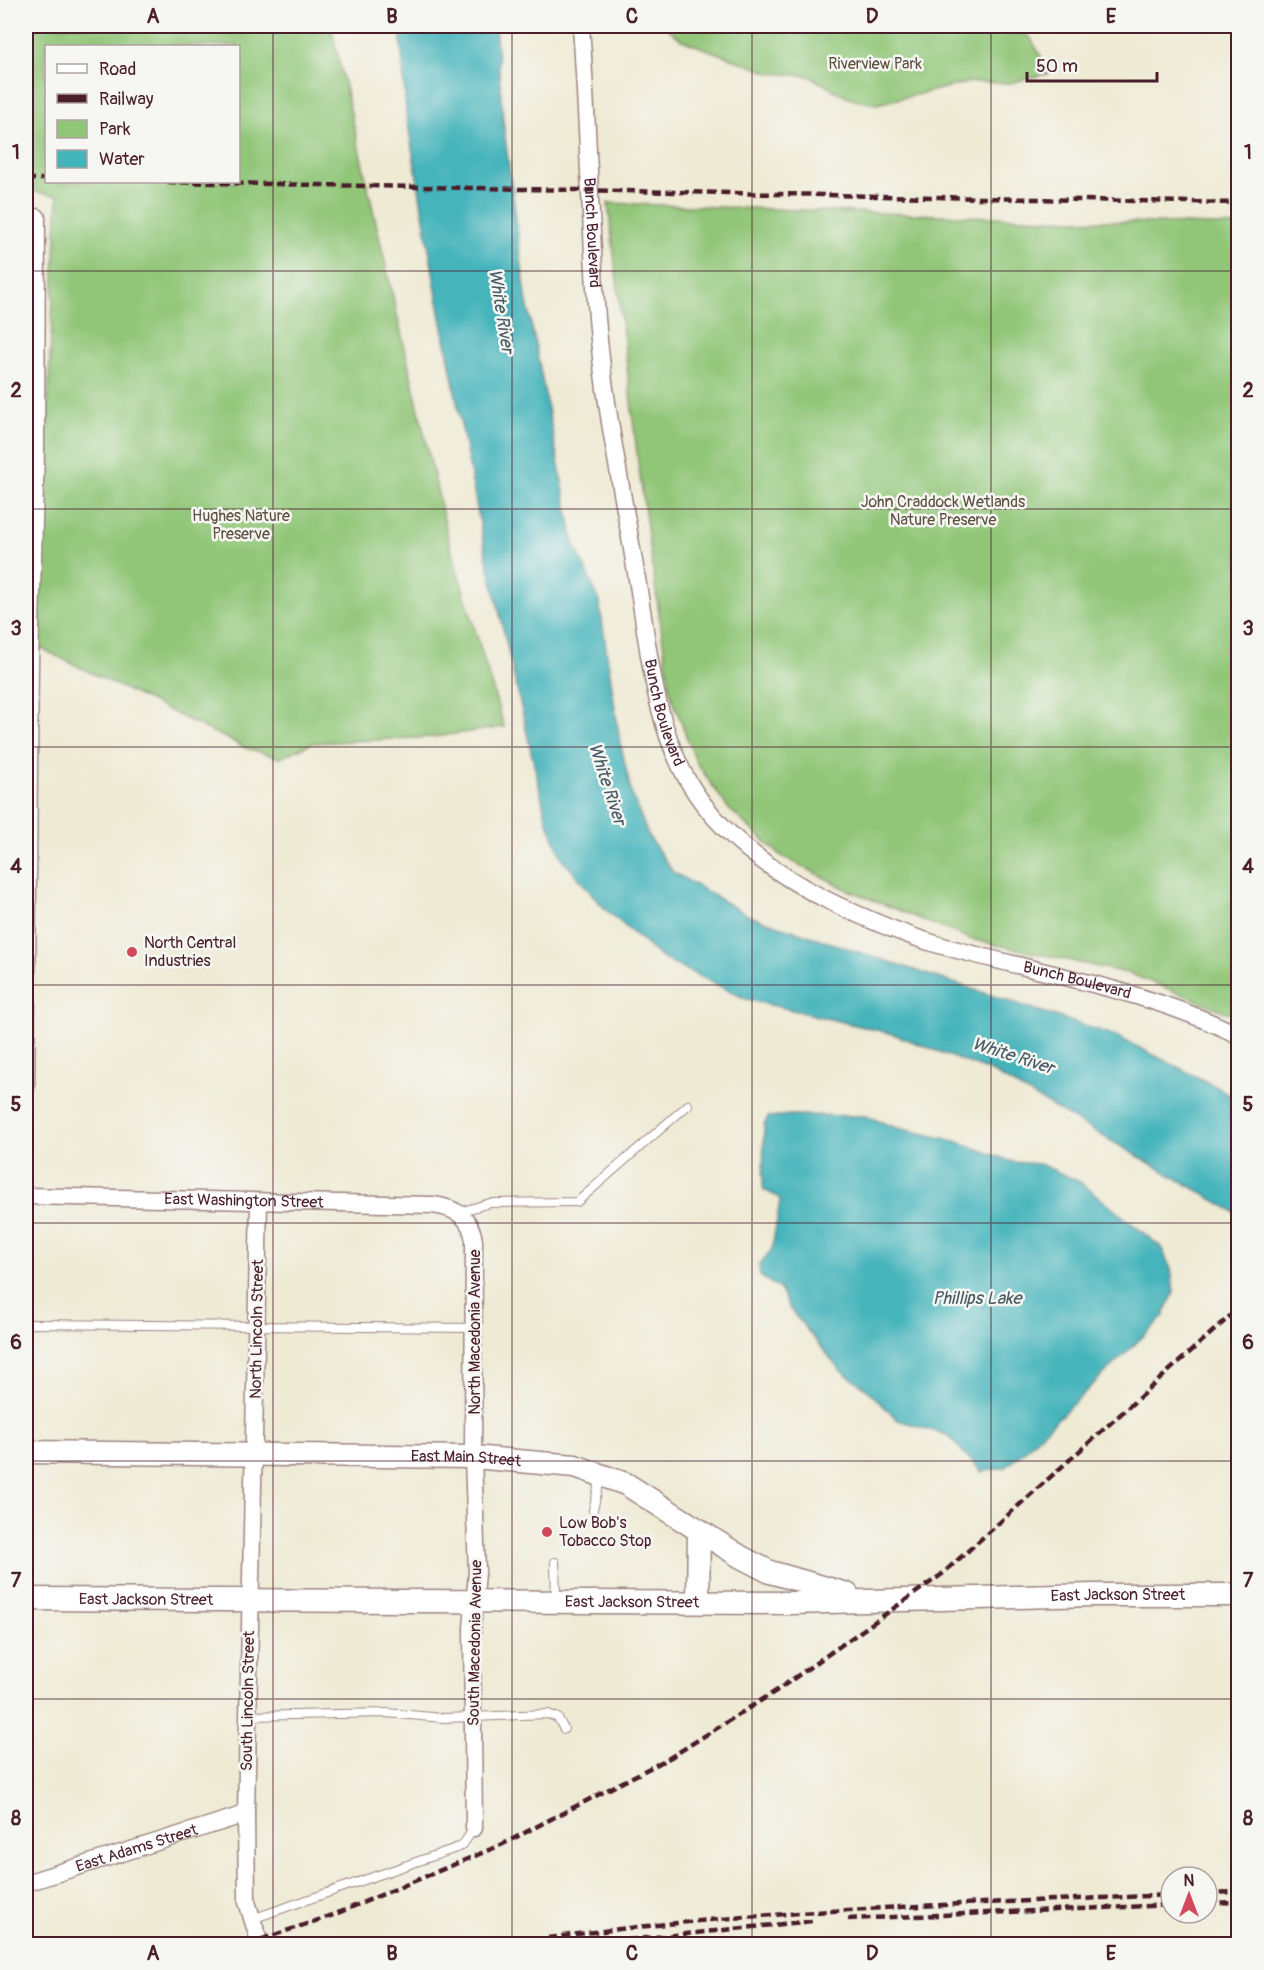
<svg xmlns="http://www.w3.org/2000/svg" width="1264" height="1970" font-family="Pangolin,sans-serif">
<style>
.green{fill:#91c678;stroke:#6e7252;stroke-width:1.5;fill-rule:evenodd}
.water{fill:#44b4bb;stroke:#476a73;stroke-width:1.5}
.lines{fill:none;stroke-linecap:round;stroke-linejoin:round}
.lane-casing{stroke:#9c8480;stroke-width:10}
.street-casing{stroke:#9c8480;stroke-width:19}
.secondary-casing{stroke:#9c8480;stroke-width:25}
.lane{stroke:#fff;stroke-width:8}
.street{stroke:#fff;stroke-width:16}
.secondary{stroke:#fff;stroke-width:22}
.rail{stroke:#4a1f2b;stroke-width:4.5;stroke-dasharray:9 4.5;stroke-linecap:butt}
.grid{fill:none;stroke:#4a1f2b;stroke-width:1.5;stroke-opacity:0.55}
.poi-dot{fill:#d1495b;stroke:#f6f6f2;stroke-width:2}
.labels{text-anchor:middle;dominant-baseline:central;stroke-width:5;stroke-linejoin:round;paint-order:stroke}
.park-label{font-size:16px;fill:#5f5142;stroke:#f6f6f2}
.street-label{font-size:16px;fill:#4a1f2b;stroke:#f6f6f2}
.poi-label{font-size:16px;fill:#4a1f2b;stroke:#f6f6f2;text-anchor:start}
.water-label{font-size:18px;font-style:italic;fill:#485b65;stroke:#f6f6f2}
.neatline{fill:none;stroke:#4a1f2b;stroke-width:2}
.grid-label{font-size:20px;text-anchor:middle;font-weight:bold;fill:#4a1f2b}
</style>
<rect width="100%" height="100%" fill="#f6f6f2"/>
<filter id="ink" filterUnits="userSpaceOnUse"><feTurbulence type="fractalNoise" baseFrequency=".0167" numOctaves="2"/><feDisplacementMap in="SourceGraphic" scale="12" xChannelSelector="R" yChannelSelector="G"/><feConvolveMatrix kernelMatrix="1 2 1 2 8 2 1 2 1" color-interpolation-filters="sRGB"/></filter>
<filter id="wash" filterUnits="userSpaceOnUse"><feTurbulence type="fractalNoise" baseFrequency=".008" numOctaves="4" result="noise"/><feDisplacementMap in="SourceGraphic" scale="24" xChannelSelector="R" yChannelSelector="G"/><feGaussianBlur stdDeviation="1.35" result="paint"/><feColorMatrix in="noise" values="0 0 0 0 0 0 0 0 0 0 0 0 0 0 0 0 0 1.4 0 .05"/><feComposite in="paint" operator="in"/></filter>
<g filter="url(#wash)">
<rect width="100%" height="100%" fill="#eeead4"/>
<g class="green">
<path d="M26,26H331L449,542L504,727L433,737L312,743L280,758L246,748L36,646L58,196L26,190ZM46,46H238V182H46Z"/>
<path d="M665,26H1008L1030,37L1050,73L1010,83L971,82L876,104L846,97L809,76L770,73L682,40Z"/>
<path d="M608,203L1238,226V1017L1131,974L970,939L848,890L780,855L728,808L696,762L670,692L638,462Z"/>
</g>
<g class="water">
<path d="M400,26H495L504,129L526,297L574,543L599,600L620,742L632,795L649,837L673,872L749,916L1116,1036L1215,1086L1238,1101V1214L992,1072L893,1034L746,999L662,958L605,909L563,860L547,821L484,545L437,296L406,112Z"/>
<path d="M791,1115L866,1116L894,1127L956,1141L1013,1162L1040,1164L1080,1182L1161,1247L1171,1269L1174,1293L1163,1317L1023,1452L1006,1467L982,1472L947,1435L898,1420L863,1386L840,1370L790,1309L780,1289L760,1276L759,1265L772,1249L780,1201L778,1197L764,1190L763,1186L764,1125L768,1117Z"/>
</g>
</g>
<g filter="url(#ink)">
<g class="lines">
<defs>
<g id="lane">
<path d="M459,1212L490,1203L577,1202L688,1105"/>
<path d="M26,1324L475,1328"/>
<path d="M593,1510L601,1475"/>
<path d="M555,1562L556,1601"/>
<path d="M248,1716L386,1713L444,1718L548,1714L558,1718L564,1729"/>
<path d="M252,1919L462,1846L474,1828"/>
</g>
<g id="street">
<path id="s1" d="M581,26C588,123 590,220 597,318C604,405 623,493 637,579C649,647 653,720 688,781C720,836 773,873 829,901C864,918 902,934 939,945C1038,973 1145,989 1238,1035"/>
<path d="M26,1088L30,661L36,451L37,217"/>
<path id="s2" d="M26,1196L433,1205C456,1208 471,1217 474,1241L473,1457L477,1573L472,1628L474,1828"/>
<path d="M259,1202L246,1814L247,1902L260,1944"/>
<path id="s3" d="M26,1883L246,1814"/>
</g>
<g id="secondary">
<path id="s4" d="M26,1452L473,1457L575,1466L626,1484L741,1557L770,1572L847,1594"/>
<path id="s5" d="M26,1599L791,1603L1094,1595H1238"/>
<path d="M698,1602L699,1530"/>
</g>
</defs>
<use href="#lane" class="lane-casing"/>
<use href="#street" class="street-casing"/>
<use href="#secondary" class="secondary-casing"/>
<use href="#lane" class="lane"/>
<use href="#street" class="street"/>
<use href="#secondary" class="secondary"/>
<g class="rail">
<path d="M26,179H46"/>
<path d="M167,182L1238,203"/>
<path d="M1207,1893L1238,1892"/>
<path d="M1207,1903L1238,1902"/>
<path d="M848,1919L1171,1905"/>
<path d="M248,1944L333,1915L501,1845L671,1757L776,1691L941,1575L1238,1309"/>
<path d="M508,1944C727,1910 950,1905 1171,1895"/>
<path d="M588,1944L812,1921"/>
</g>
</g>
</g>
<path class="grid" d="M273,26V1944M512,26V1944M752,26V1944M991,26V1944M26,271H1238M26,509H1238M26,747H1238M26,985H1238M26,1223H1238M26,1461H1238M26,1699H1238"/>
<g class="poi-dot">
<circle cx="132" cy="952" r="6"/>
<circle cx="547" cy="1532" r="6"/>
</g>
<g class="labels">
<g class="park-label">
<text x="875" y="64">Riverview Park</text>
<text x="943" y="502">John Craddock Wetlands<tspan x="943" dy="18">Nature Preserve</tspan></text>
<text x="241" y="516">Hughes Nature<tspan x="241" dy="18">Preserve</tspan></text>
</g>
<g class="street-label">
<text stroke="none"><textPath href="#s1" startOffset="207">Bunch Boulevard</textPath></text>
<text stroke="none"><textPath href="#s1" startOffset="693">Bunch Boulevard</textPath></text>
<text stroke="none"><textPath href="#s1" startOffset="1215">Bunch Boulevard</textPath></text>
<text stroke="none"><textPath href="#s2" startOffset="218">East Washington Street</textPath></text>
<text transform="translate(257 1329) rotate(-89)">North Lincoln Street</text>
<text transform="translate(475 1332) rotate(-90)">North Macedonia Avenue</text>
<text stroke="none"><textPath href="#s4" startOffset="440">East Main Street</textPath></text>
<text stroke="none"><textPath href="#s5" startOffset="1092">East Jackson Street</textPath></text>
<text stroke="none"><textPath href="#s5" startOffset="120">East Jackson Street</textPath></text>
<text stroke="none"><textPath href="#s5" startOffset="606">East Jackson Street</textPath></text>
<text transform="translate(475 1643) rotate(-89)">South Macedonia Avenue</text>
<text transform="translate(248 1701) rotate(-89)">South Lincoln Street</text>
<text stroke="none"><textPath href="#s3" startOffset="116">East Adams Street</textPath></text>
</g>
<g class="poi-label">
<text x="144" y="943">North Central<tspan x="144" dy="18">Industries</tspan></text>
<text x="559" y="1523">Low Bob's<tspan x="559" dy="18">Tobacco Stop</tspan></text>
</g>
<g class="water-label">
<text transform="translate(501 311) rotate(81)">White River</text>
<text transform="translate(607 784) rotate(72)">White River</text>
<text transform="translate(1013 1056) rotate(18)">White River</text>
<text x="977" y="1298">Phillips Lake</text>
</g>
</g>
<rect width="1264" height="1970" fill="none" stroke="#f6f6f2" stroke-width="66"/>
<rect x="45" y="45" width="195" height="138" fill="#f6f6f2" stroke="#b1a0a2" stroke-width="1.5"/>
<rect x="57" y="64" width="30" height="9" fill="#ffffff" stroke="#b1a0a2" stroke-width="1.5"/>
<text x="99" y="75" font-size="18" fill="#4a1f2b">Road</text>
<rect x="57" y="94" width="30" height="9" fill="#4a1f2b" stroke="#b1a0a2" stroke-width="1.5"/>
<text x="99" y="105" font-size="18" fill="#4a1f2b">Railway</text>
<rect x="57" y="120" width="30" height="18" fill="#91c678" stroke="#b1a0a2" stroke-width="1.5"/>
<text x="99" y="135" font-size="18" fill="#4a1f2b">Park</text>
<rect x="57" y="150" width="30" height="18" fill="#44b4bb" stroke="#b1a0a2" stroke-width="1.5"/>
<text x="99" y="165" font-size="18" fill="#4a1f2b">Water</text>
<g transform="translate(1189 1895)"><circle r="28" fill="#f6f6f2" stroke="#b1a0a2" stroke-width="1.5"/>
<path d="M0-4.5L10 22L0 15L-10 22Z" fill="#d1495b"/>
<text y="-9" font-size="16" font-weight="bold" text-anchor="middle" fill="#4a1f2b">N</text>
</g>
<path d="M1027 72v9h130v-9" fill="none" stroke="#4a1f2b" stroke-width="3"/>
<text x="1036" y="72" font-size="18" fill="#4a1f2b" stroke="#f6f6f2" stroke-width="4.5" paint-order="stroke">50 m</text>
<rect x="33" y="33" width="1198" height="1904" class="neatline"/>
<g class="grid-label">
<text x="153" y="23">A</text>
<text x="392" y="23">B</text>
<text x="632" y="23">C</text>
<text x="872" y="23">D</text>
<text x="1111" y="23">E</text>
<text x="16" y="159">1</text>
<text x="1248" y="159">1</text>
<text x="16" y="397">2</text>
<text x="1248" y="397">2</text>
<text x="16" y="635">3</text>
<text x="1248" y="635">3</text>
<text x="16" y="873">4</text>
<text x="1248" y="873">4</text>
<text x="16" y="1111">5</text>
<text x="1248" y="1111">5</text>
<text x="16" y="1349">6</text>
<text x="1248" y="1349">6</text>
<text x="16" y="1587">7</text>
<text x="1248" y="1587">7</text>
<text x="16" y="1825">8</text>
<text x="1248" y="1825">8</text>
<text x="153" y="1960">A</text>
<text x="392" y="1960">B</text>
<text x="632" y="1960">C</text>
<text x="872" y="1960">D</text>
<text x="1111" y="1960">E</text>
</g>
</svg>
